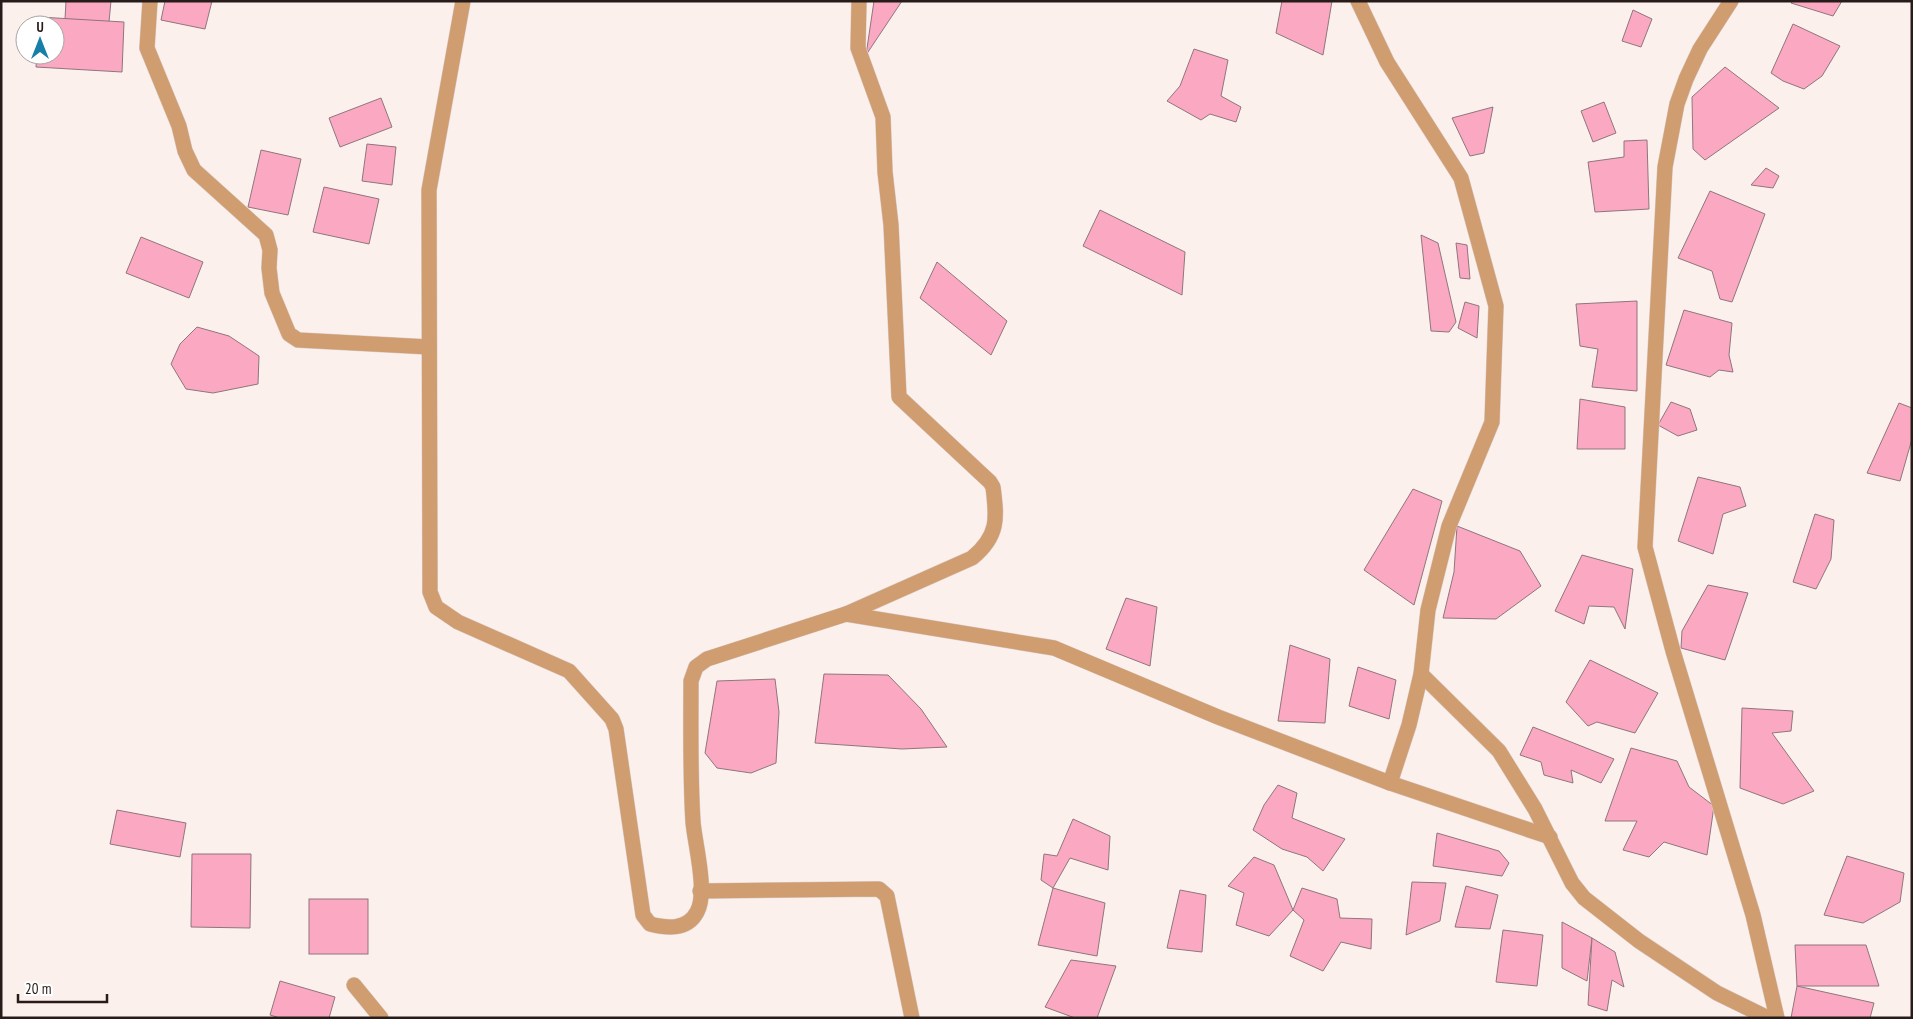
<svg xmlns="http://www.w3.org/2000/svg" width="1913" height="1019" font-family="'PT Sans Narrow',sans-serif">
<style>
.building{fill:#fba8c3;stroke:#90757d}
.lines{fill:none;stroke-linecap:round;stroke-linejoin:round}
.minor-casing{stroke:#dacecb;stroke-width:16}
.minor{stroke:#d09d71;stroke-width:15}
</style>
<rect width="100%" height="100%" fill="#fcf0ed"/>
<g class="building">
<path d="M66,1H111L109,22L65,19Z"/>
<path d="M165,1H212L205,29L161,20Z"/>
<path d="M874,1H902L866,55Z"/>
<path d="M1282,1H1332L1323,55L1276,33Z"/>
<path d="M1792,1H1842L1833,16L1791,3Z"/>
<path d="M1633,10L1652,19L1641,47L1622,41Z"/>
<path d="M39,17L124,22L122,72L36,67L37,55H55V25H39Z"/>
<path d="M1793,24L1840,46L1822,76L1804,89L1783,81L1771,73Z"/>
<path d="M1194,49L1228,60L1221,96L1241,107L1236,122L1210,114L1201,120L1167,101L1180,86Z"/>
<path d="M1725,67L1779,108L1705,160L1693,149L1692,97Z"/>
<path d="M381,98L392,127L340,147L329,118Z"/>
<path d="M1604,102L1616,133L1593,142L1581,111Z"/>
<path d="M1493,107L1484,153L1470,156L1452,118Z"/>
<path d="M1647,140L1649,209L1595,212L1588,162L1624,157V141Z"/>
<path d="M367,144L396,147L392,185L362,181Z"/>
<path d="M261,150L301,159L288,215L248,207Z"/>
<path d="M1766,168L1779,176L1773,188L1751,185Z"/>
<path d="M324,187L379,199L369,244L313,232Z"/>
<path d="M1710,191L1765,214L1732,302L1720,299L1712,271L1678,258Z"/>
<path d="M1100,210L1185,252L1182,295L1083,246Z"/>
<path d="M1421,235L1438,243L1456,322L1449,332L1431,331Z"/>
<path d="M141,237L203,262L189,298L126,273Z"/>
<path d="M1456,243L1467,245L1470,279L1460,278Z"/>
<path d="M937,262L1007,321L991,355L920,298Z"/>
<path d="M1637,301V391L1592,387L1598,349L1580,346L1576,304Z"/>
<path d="M1465,302L1479,306L1477,338L1458,328Z"/>
<path d="M1684,310L1732,323L1729,355L1733,372L1719,370L1710,377L1666,365Z"/>
<path d="M197,327L229,336L259,356L258,384L213,393L186,389L171,364L180,344Z"/>
<path d="M1580,399L1625,407V449H1577Z"/>
<path d="M1671,402L1690,409L1697,430L1678,436L1658,425Z"/>
<path d="M1899,403L1912,408V439L1900,481L1867,473Z"/>
<path d="M1698,477L1740,487L1746,506L1723,514L1713,554L1678,541Z"/>
<path d="M1413,489L1442,501L1414,605L1364,570Z"/>
<path d="M1815,514L1834,520L1831,559L1816,589L1793,582Z"/>
<path d="M1457,526L1520,551L1541,586L1496,619L1443,618L1454,572Z"/>
<path d="M1582,555L1633,569L1625,629L1614,607L1589,606L1584,624L1555,611Z"/>
<path d="M1708,585L1748,593L1725,660L1681,648L1682,631Z"/>
<path d="M1126,598L1157,607L1150,666L1106,649Z"/>
<path d="M1290,645L1330,659L1325,723L1278,721Z"/>
<path d="M1590,660L1658,693L1635,733L1597,722L1588,726L1566,702Z"/>
<path d="M1358,667L1396,680L1389,719L1349,706Z"/>
<path d="M824,674L888,675L921,709L947,747L902,749L815,743Z"/>
<path d="M775,679L779,712L776,763L751,773L717,768L705,753L717,681Z"/>
<path d="M1742,708L1793,711L1791,731L1772,733L1814,791L1783,804L1740,788Z"/>
<path d="M1533,727L1614,759L1601,783L1571,770L1573,783L1544,775L1541,762L1520,755Z"/>
<path d="M1631,748L1677,761L1689,787L1714,806L1707,855L1664,842L1649,857L1623,850L1637,821H1605Z"/>
<path d="M1278,785L1297,793L1292,818L1345,839L1323,871L1307,857L1282,849L1253,830L1264,805Z"/>
<path d="M117,810L186,823L180,857L110,844Z"/>
<path d="M1073,819L1110,836L1108,870L1070,858L1053,888L1041,880L1044,854L1057,856Z"/>
<path d="M1437,833L1499,851L1509,863L1502,876L1433,866Z"/>
<path d="M192,854H251L250,928L191,927Z"/>
<path d="M1847,856L1904,873L1900,902L1863,923L1824,915Z"/>
<path d="M1254,857L1274,865L1293,910L1269,936L1236,925L1244,893L1228,886Z"/>
<path d="M1412,882L1446,883L1440,921L1406,935Z"/>
<path d="M1466,886L1498,895L1490,929L1455,927Z"/>
<path d="M1053,888L1105,903L1097,956L1038,945Z"/>
<path d="M1302,888L1337,899L1340,918L1372,919L1371,949L1341,942L1323,971L1290,956L1304,920L1293,910Z"/>
<path d="M1180,890L1206,895L1202,952L1167,948Z"/>
<rect x="309" y="899" width="59" height="55"/>
<path d="M1562,922L1592,938L1587,981L1562,968Z"/>
<path d="M1503,930L1543,935L1537,986L1496,982Z"/>
<path d="M1592,938L1615,952L1624,987L1612,980L1607,1011L1588,1005Z"/>
<path d="M1795,945H1866L1879,986H1797Z"/>
<path d="M1071,960L1116,966L1097,1018H1075L1045,1007Z"/>
<path d="M280,981L335,997L329,1018H280L270,1015Z"/>
<path d="M1797,986L1874,1003L1870,1018H1791Z"/>
</g>
<g class="lines">
<defs>
<g id="minor">
<path d="M150,1L147,48L179,126L185,151L194,170L266,235L270,250L269,268L272,293L289,334L298,340L429,347"/>
<path d="M463,1L429,190L430,592L436,607L458,622L569,671L612,719L616,729L643,915L650,924C666,928 687,931 697,912C708,892 695,845 693,822C690,775 691,727 691,681L696,667L707,659L846,614L972,558C999,536 997,518 993,487L990,482L899,397L891,225L885,172L883,117L858,48L859,1"/>
<path d="M1358,1L1387,62L1461,178L1496,306L1492,422L1449,526L1428,610L1421,674L1409,725L1390,783"/>
<path d="M1731,1L1700,49L1686,79L1677,104L1665,167L1645,547L1673,651L1753,915L1777,1018"/>
<path d="M846,614L1054,648L1218,717L1390,783L1550,837"/>
<path d="M1421,674L1499,751L1535,809L1572,883L1584,898L1639,941L1717,993L1768,1018"/>
<path d="M700,891L879,889L887,896L912,1018"/>
<path d="M354,985L381,1018"/>
</g>
</defs>
<use href="#minor" class="minor-casing"/>
<use href="#minor" class="minor"/>
</g>
<rect width="1913" height="1019" fill="none" stroke="#271c1a" stroke-width="5"/>
<g transform="translate(40 40)"><circle r="24" fill="#ffffff" stroke="#a9a4a3"/>
<path d="M0-4L9 19L0 12L-9 19Z" fill="#177ea8"/>
<text y="-8" font-size="14" font-weight="bold" text-anchor="middle" fill="#271c1a">U</text>
</g>
<path d="M18 994v8h89v-8" fill="none" stroke="#271c1a" stroke-width="2.5"/>
<text x="25" y="994" font-size="15" fill="#271c1a" stroke="#ffffff" stroke-width="4" paint-order="stroke">20 m</text>
</svg>
